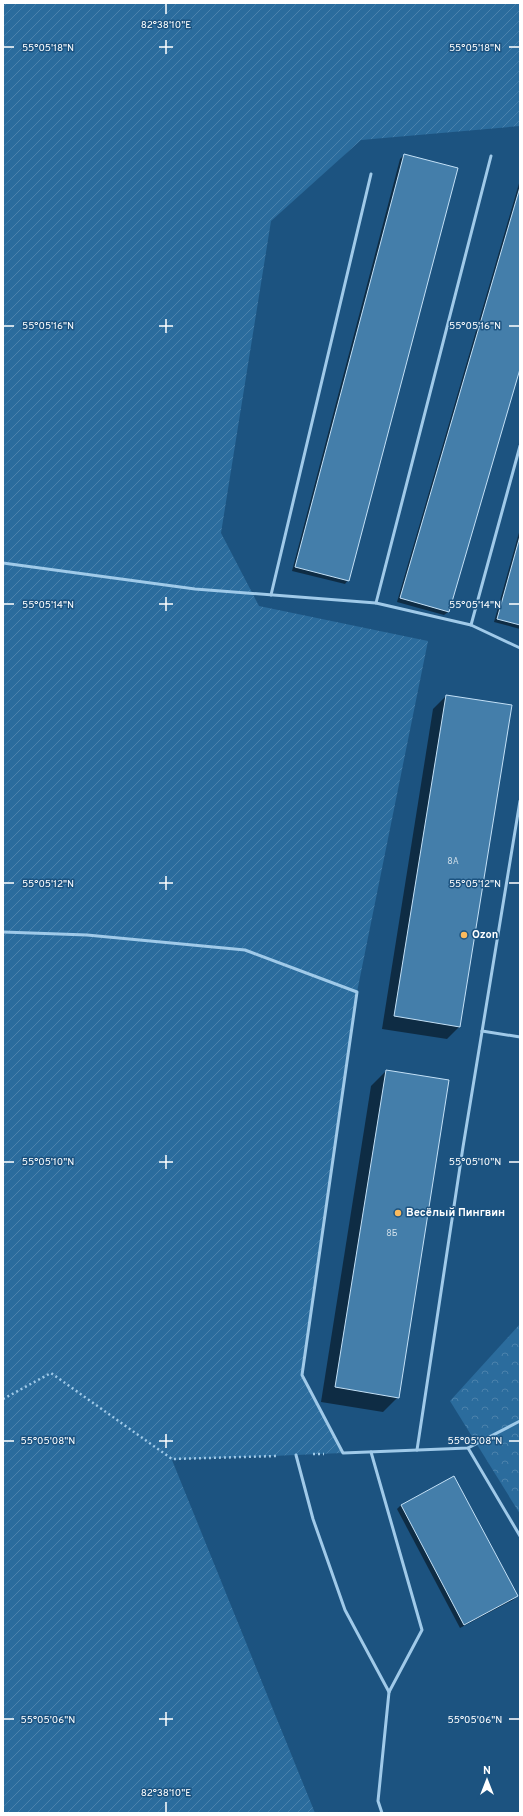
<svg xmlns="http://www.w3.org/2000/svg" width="523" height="1816" font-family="Overpass,sans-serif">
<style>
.forest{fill:url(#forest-crowns)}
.garden{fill:url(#garden-furrows)}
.shadow{fill:#0007}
.building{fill:#447eaa;stroke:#c4e1f7}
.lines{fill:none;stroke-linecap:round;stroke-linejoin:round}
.path{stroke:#a0cae9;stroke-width:2.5;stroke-dasharray:2 3;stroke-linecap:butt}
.lane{stroke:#a0cae9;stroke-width:3}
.ticks{fill:none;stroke:#fff;stroke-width:1.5}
.poi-dot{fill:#faba5d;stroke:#1c5380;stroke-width:1.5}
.labels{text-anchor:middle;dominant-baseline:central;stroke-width:3;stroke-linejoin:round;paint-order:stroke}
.number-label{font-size:9px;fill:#d0dfea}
.poi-label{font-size:11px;font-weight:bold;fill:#fff;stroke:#1c5380;text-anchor:start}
.ticks-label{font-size:10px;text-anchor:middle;fill:#fff;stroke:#1c5380;stroke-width:3;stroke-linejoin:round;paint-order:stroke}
</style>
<defs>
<pattern id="forest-crowns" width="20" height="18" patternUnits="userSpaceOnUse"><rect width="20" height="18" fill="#2b6c9d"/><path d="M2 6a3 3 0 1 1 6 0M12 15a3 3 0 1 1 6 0" fill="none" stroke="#4b82ac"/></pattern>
<pattern id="garden-furrows" width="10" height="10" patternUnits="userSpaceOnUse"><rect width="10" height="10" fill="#2b6c9d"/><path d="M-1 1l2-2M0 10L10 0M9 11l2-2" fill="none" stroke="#4b82ac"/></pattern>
</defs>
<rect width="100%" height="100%" fill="#1c5380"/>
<path class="forest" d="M520,1324V1514L450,1401Z"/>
<path class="garden" d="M3,3H520V126L361,140L271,221L221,533L259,606L428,641L357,992L302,1375L343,1453L172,1460L315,1813H3Z"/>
<g class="shadow">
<path d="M404,155L348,580L345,584L292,571L400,159Z"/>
<path d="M520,180V365L448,612L444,615L397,602Z"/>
<path d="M520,529V629L494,622Z"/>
<path d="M446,696L459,1027L447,1039L382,1029L433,709Z"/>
<path d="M386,1071L398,1397L383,1412L321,1402L371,1086Z"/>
<path d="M454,1477L517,1596L513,1600L460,1628L397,1509L401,1505Z"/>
</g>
<g class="building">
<path d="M404,154L458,168L349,581L295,567Z"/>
<path d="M520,187V369L449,612L400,598Z"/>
<path d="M520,536V625L497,619Z"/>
<path d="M446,695L512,705L460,1027L394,1016Z"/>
<path d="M386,1070L449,1080L399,1398L335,1387Z"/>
<path d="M454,1476L518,1596L464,1625L401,1505Z"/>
</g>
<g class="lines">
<g class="path">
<path d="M3,1399L51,1373L172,1459L278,1456"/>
<path d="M313,1454H324"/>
</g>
<g class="lane">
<path d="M3,563L195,589L376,603L471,625L520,648"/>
<path d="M271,595L371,174"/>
<path d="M376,603L491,156"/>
<path d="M471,625L520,446"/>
<path d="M3,932L87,935L245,950L357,992L302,1375L343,1453L468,1448L520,1421"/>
<path d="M482,1031L520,1037"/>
<path d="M468,1448L520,1536"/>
<path d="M417,1450L463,1147L520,801"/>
<path d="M371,1452L422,1630L389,1692L378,1801L382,1813"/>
<path d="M296,1455L313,1519L345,1610L389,1692"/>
</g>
</g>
<path class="ticks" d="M166,4V14M166,40V54M4,47H14M159,47H173M509,47H519M166,319V333M4,326H14M159,326H173M509,326H519M166,597V611M4,604H14M159,604H173M509,604H519M166,876V890M4,883H14M159,883H173M509,883H519M166,1155V1169M4,1162H14M159,1162H173M509,1162H519M166,1434V1448M4,1441H14M159,1441H173M509,1441H519M166,1712V1726M4,1719H14M159,1719H173M509,1719H519M166,1802V1812"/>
<g class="poi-dot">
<circle cx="464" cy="935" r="4"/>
<circle cx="398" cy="1213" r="4"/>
</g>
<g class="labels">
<g class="number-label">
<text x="453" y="861">8А</text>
<text x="392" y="1233">8Б</text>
</g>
<g class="poi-label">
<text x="472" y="935">Ozon</text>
<text x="406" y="1213">Весёлый Пингвин</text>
</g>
</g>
<g class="ticks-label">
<text x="166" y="28">82°38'10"E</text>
<text x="48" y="51">55°05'18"N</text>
<text x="475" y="51">55°05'18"N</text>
<text x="48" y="329">55°05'16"N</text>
<text x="475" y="329">55°05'16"N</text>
<text x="48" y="608">55°05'14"N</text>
<text x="475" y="608">55°05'14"N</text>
<text x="48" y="887">55°05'12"N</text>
<text x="475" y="887">55°05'12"N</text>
<text x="48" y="1165">55°05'10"N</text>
<text x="475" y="1165">55°05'10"N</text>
<text x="48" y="1444">55°05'08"N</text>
<text x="475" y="1444">55°05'08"N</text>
<text x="48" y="1723">55°05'06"N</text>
<text x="475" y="1723">55°05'06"N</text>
<text x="166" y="1796">82°38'10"E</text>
</g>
<rect width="523" height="1816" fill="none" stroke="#ffffff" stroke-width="8"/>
<g transform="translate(487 1780)" stroke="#1c5380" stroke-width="3" paint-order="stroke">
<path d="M0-3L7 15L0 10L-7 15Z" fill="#ffffff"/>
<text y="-6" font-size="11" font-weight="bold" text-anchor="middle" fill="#ffffff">N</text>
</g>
</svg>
